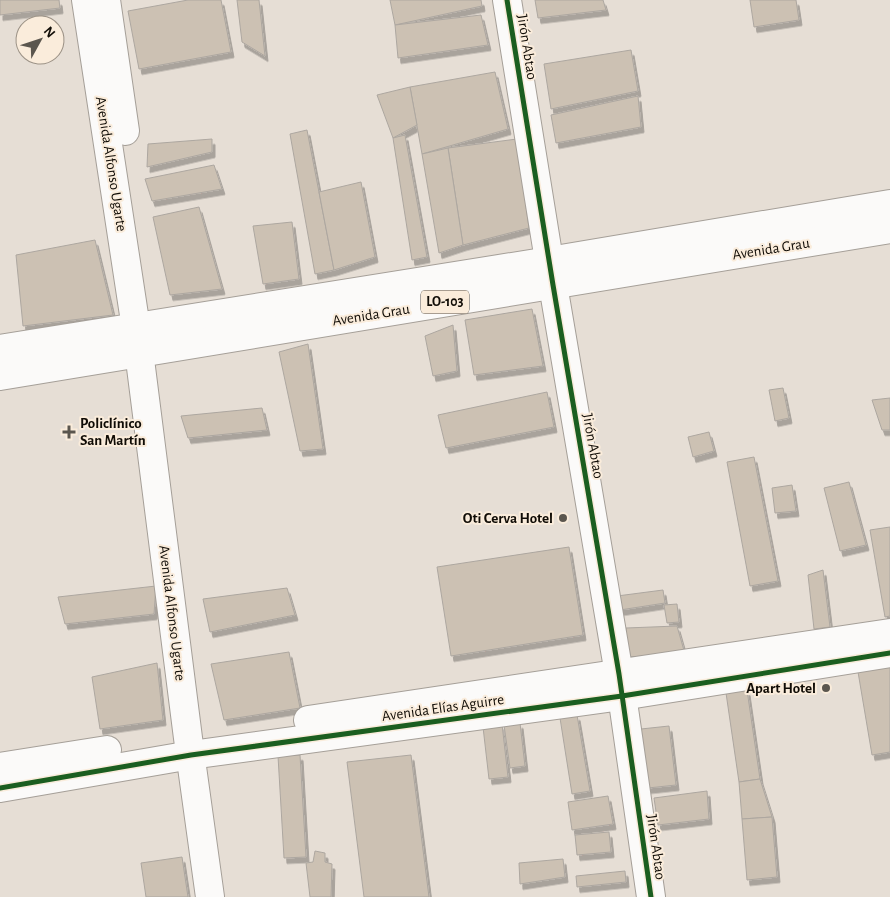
<svg xmlns="http://www.w3.org/2000/svg" width="890" height="897" font-family="'Alegreya Sans',sans-serif">
<style>
.building{fill:#ccc1b3;stroke:#ada7a0;filter:url(#shadow)}
.lines{fill:none;stroke-linecap:round;stroke-linejoin:round}
.minor-casing{stroke:#a59f98;stroke-width:30}
.secondary-casing{stroke:#a59f98;stroke-width:30}
.primary-casing{stroke:#a59f98;stroke-width:30}
.minor{stroke:#fbfaf9;stroke-width:28}
.secondary{stroke:#fbfaf9;stroke-width:28}
.primary{stroke:#fbfaf9;stroke-width:28}
.cycleway-casing{stroke:#faecdb;stroke-width:8}
.cycleway{stroke:#1b5e20;stroke-width:5}
.poi-dot{fill:#5b564e;stroke:#faecdb;stroke-width:2}
.labels{text-anchor:middle;dominant-baseline:central;stroke-width:4;stroke-linejoin:round;paint-order:stroke}
.shield{fill:#faecdb;stroke:#564f46;stroke-width:1}
.shield-label{font-size:14px;font-weight:bold;fill:#100c06}
.street-label{font-size:15px;fill:#100c06;stroke:#faecdb}
.poi-label{font-size:15px;font-weight:bold;fill:#100c06;stroke:#faecdb;text-anchor:end}
</style>
<defs>
<filter id="shadow"><feDropShadow dx="3" dy="5.5" stdDeviation="0" flood-color="#0004"/></filter>
</defs>
<rect width="100%" height="100%" fill="#e6ded5"/>
<g class="building">
<path d="M0,0H59L60,8L0,15Z"/>
<path d="M188,0H221L231,52L139,69L128,11Z"/>
<path d="M237,0H259L265,56L242,42Z"/>
<path d="M390,0H481L482,6L395,25Z"/>
<path d="M535,0H603L606,10L538,18Z"/>
<path d="M750,0H796L799,20L754,27Z"/>
<path d="M481,15L488,45L398,58L395,25Z"/>
<path d="M631,50L638,91L551,109L544,64Z"/>
<path d="M495,72L508,129L422,154L410,87Z"/>
<path d="M410,87L417,125L393,138L377,95Z"/>
<path d="M638,96L641,127L556,143L551,115Z"/>
<path d="M307,130L334,270L315,274L290,134Z"/>
<path d="M405,135L427,257L412,260L393,138Z"/>
<path d="M212,139V152L147,167L148,144Z"/>
<path d="M517,139L529,228L463,245L448,148Z"/>
<path d="M448,148L463,245L439,253L422,154Z"/>
<path d="M214,165L222,189L152,201L145,179Z"/>
<path d="M361,182L375,257L334,270L319,192Z"/>
<path d="M199,207L222,289L170,295L153,217Z"/>
<path d="M292,222L299,279L263,284L253,226Z"/>
<path d="M95,240L113,315L23,326L16,255Z"/>
<path d="M532,309L543,366L474,375L465,320Z"/>
<path d="M453,325L457,371L433,376L425,336Z"/>
<path d="M308,344L323,449L300,451L279,352Z"/>
<path d="M783,388L789,418L775,421L769,390Z"/>
<path d="M547,392L554,427L446,448L438,415Z"/>
<path d="M890,398V430H882L872,400Z"/>
<path d="M262,408L267,430L188,438L181,416Z"/>
<path d="M709,432L714,451L693,457L688,437Z"/>
<path d="M754,457L778,581L750,586L727,462Z"/>
<path d="M849,482L866,545L840,551L824,488Z"/>
<path d="M792,485L796,511L775,513L772,488Z"/>
<path d="M890,527V616L885,617L870,530Z"/>
<path d="M569,547L583,635L451,656L437,567Z"/>
<path d="M823,570L830,627L814,629L808,575Z"/>
<path d="M156,586L154,614L65,624L58,597Z"/>
<path d="M287,588L295,615L210,632L203,599Z"/>
<path d="M663,590L665,603L620,610L617,596Z"/>
<path d="M677,604L679,622L667,623L664,605Z"/>
<path d="M677,626L685,654L627,657L626,628Z"/>
<path d="M289,652L300,708L224,720L211,664Z"/>
<path d="M890,661V752L872,755L857,666Z"/>
<path d="M157,663L163,720L100,729L92,677Z"/>
<path d="M747,690L760,779L739,782L726,693Z"/>
<path d="M577,715L590,791L572,794L560,718Z"/>
<path d="M520,723L525,766L510,768L504,725Z"/>
<path d="M502,724L508,777L489,779L483,727Z"/>
<path d="M669,726L676,785L648,788L641,729Z"/>
<path d="M300,755L306,857L284,858L278,756Z"/>
<path d="M411,755L429,897H364L347,762Z"/>
<path d="M760,779L772,817L742,819L739,782Z"/>
<path d="M707,791L709,819L658,825L654,798Z"/>
<path d="M608,796L613,824L572,830L568,802Z"/>
<path d="M772,817L777,877L747,880L742,819Z"/>
<path d="M609,832L611,852L577,855L575,835Z"/>
<path d="M315,851L325,853V862L332,864L331,897H310L306,863L313,862Z"/>
<path d="M182,857L188,897H146L141,863Z"/>
<path d="M563,859L565,877L520,884L519,863Z"/>
<path d="M625,871L626,882L577,887L576,876Z"/>
</g>
<g class="lines">
<defs>
<g id="minor">
<path d="M507,0L553,285L619,674L651,897"/>
<path d="M308,720L890,633"/>
<path d="M0,767L107,750"/>
<path d="M0,788L191,755L622,696L890,653"/>
</g>
<g id="secondary">
<path d="M86,0L136,328L188,738L210,897"/>
<path d="M106,0L125,131"/>
</g>
<g id="primary">
<path d="M0,349L549,261L890,204"/>
<path d="M0,376L890,229"/>
</g>
</defs>
<use href="#minor" class="minor-casing"/>
<use href="#secondary" class="secondary-casing"/>
<use href="#primary" class="primary-casing"/>
<use href="#minor" class="minor"/>
<use href="#secondary" class="secondary"/>
<use href="#primary" class="primary"/>
<defs>
<g id="cycleway">
<path d="M507,0L553,285L619,674L651,897"/>
<path d="M0,788L191,755L622,696L890,653"/>
</g>
</defs>
<use href="#cycleway" class="cycleway-casing"/>
<use href="#cycleway" class="cycleway"/>
</g>
<g class="poi-dot">
<path d="M66.5 424.5h5v5h5v5h-5v5h-5v-5h-5v-5h5z"/>
<circle cx="563" cy="518" r="5"/>
<circle cx="826" cy="688" r="5"/>
</g>
<g class="labels">
<rect class="shield" x="421" y="290.5" width="48" height="23" rx="4"/>
<g class="shield-label">
<text x="445" y="302">LO-103</text>
</g>
<g class="street-label">
<text transform="translate(527 47) rotate(81)">Jirón Abtao</text>
<text transform="translate(111 164) rotate(81)">Avenida Alfonso Ugarte</text>
<text transform="translate(771 249) rotate(-9)">Avenida Grau</text>
<text transform="translate(371 315) rotate(-9)">Avenida Grau</text>
<text transform="translate(593 446) rotate(80)">Jirón Abtao</text>
<text transform="translate(172 613) rotate(83)">Avenida Alfonso Ugarte</text>
<text transform="translate(443 708) rotate(-8)">Avenida Elías Aguirre</text>
<text transform="translate(656 847) rotate(82)">Jirón Abtao</text>
</g>
<g class="poi-label">
<text x="80" y="423" text-anchor="start">Policlínico<tspan x="80" dy="17">San Martín</tspan></text>
<text x="553" y="518">Oti Cerva Hotel</text>
<text x="816" y="688">Apart Hotel</text>
</g>
</g>
<g transform="translate(40 40) rotate(50)"><circle r="24" fill="#faecdb" stroke="#9c9286"/>
<path d="M0-4L9 19L0 12L-9 19Z" fill="#5b564e"/>
<text y="-8" font-size="14" font-weight="bold" text-anchor="middle" fill="#100c06">N</text>
</g>
</svg>
